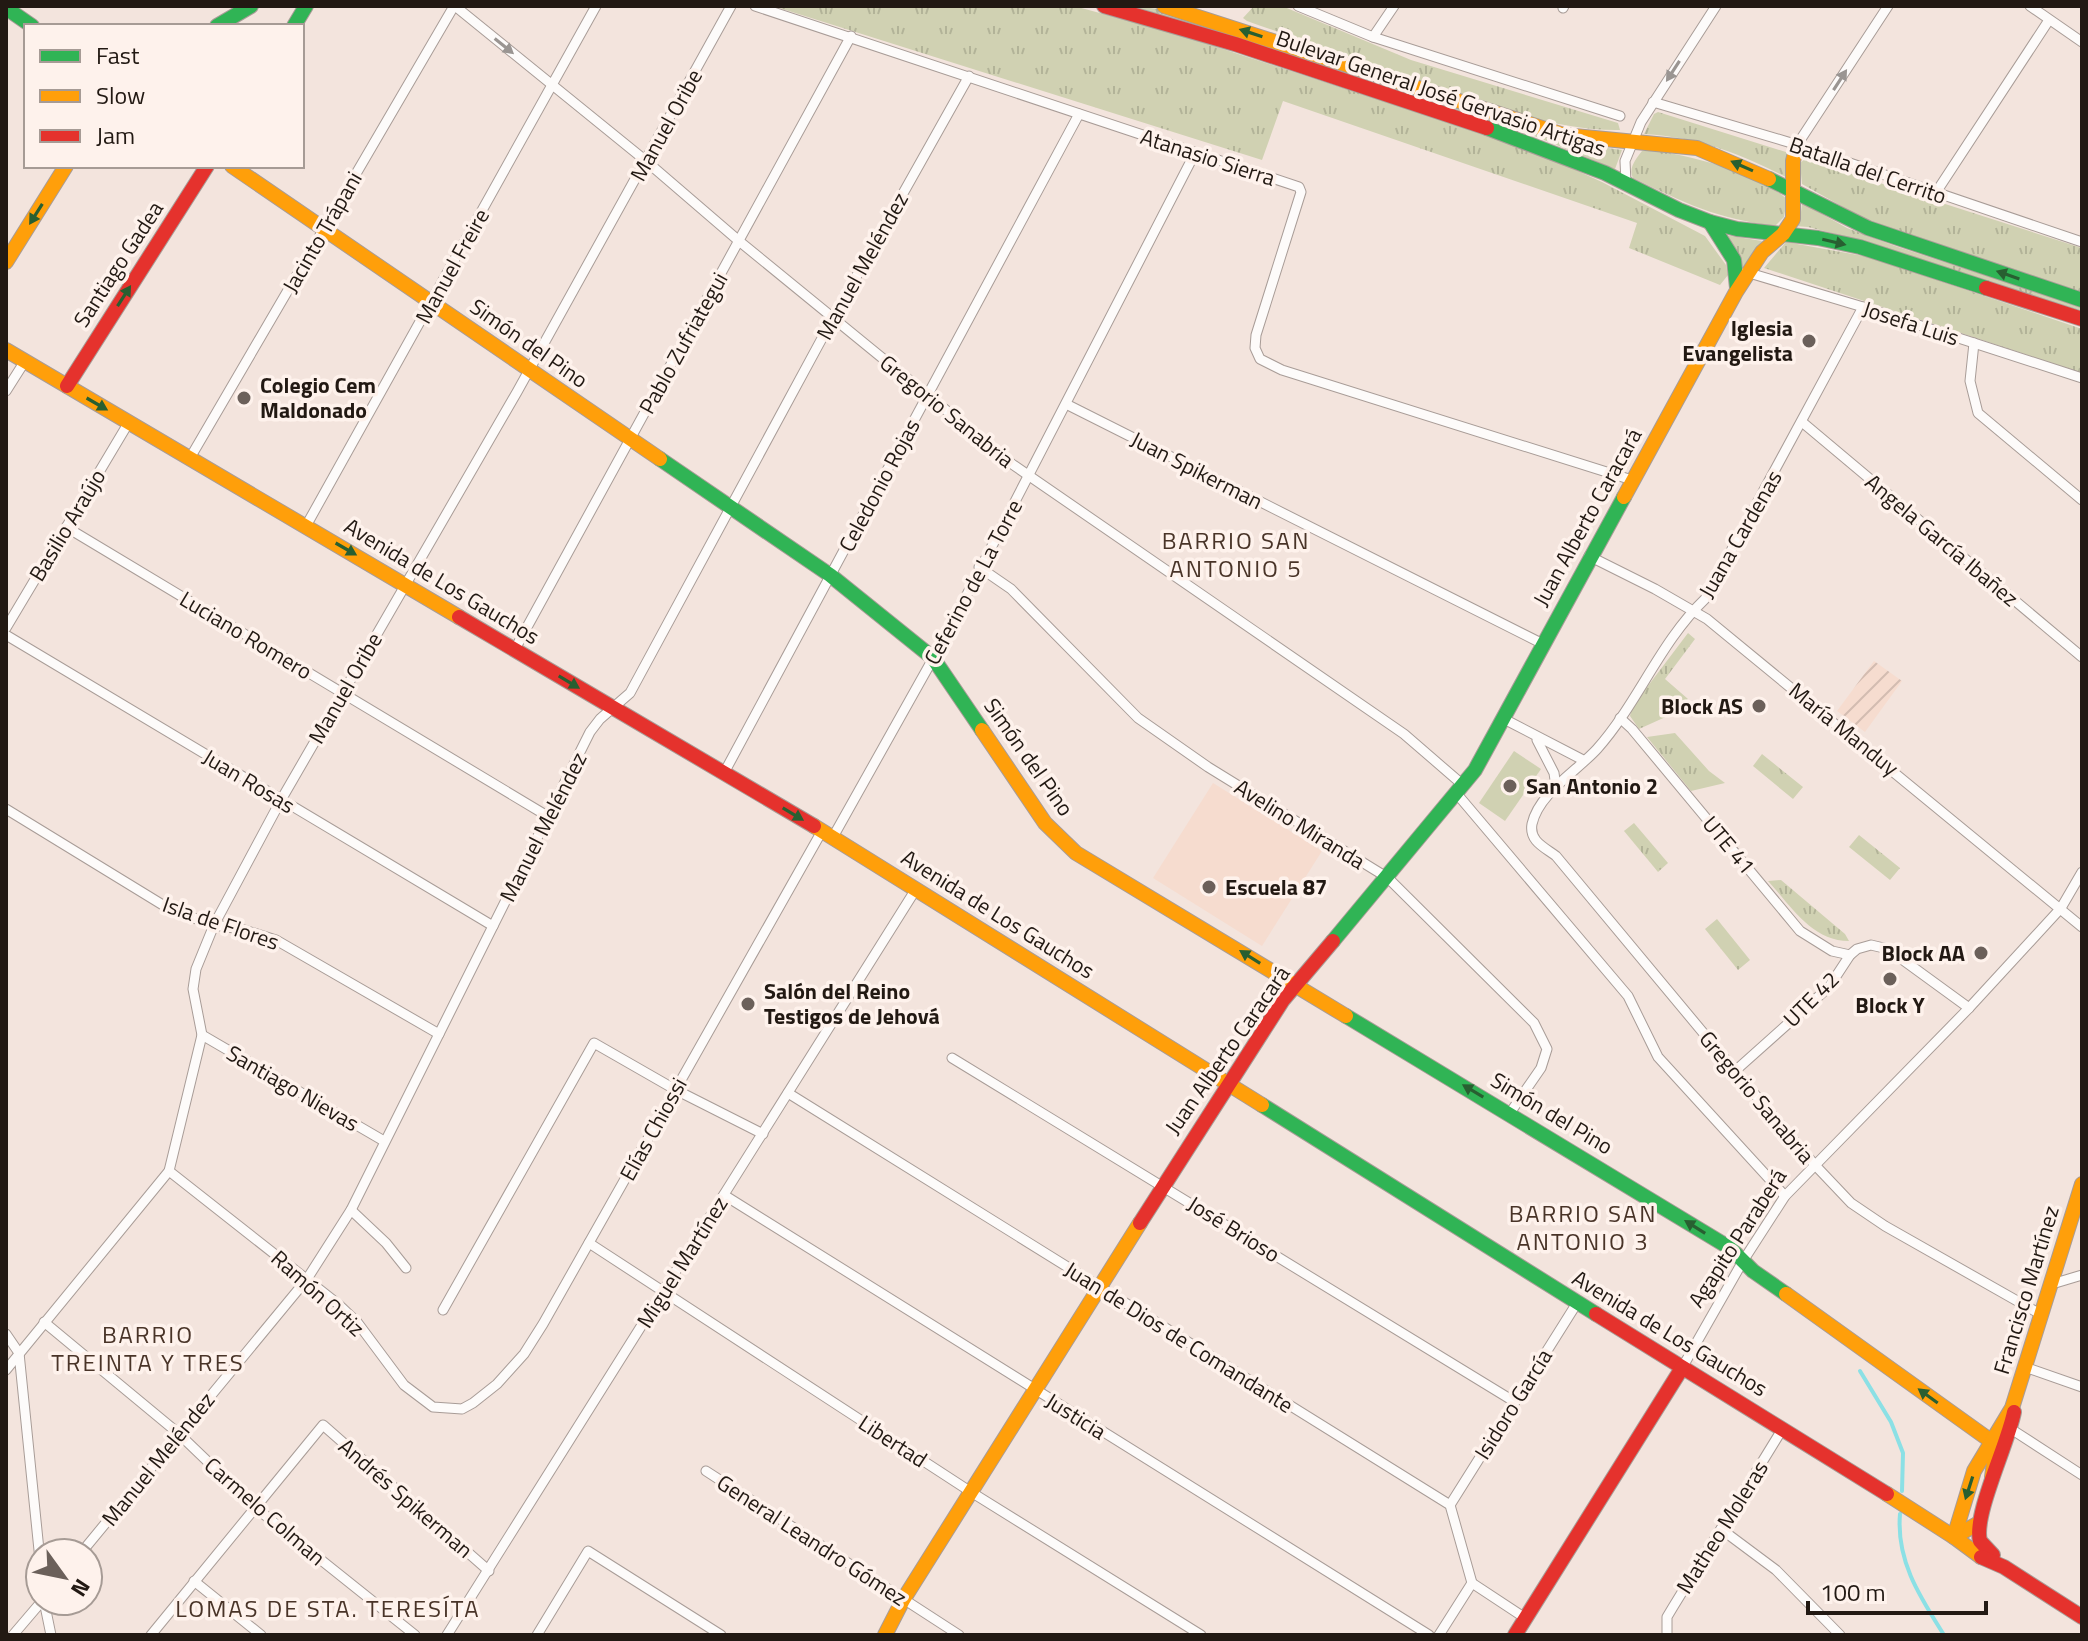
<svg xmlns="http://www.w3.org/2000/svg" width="2088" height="1641" font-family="'Titillium Web',sans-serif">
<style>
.built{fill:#f6dccf}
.industrial{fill:url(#industrial-furrows)}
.grass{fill:url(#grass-tufts)}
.pitch{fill:#d0d1b2}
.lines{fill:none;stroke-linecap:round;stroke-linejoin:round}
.stream{stroke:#8be0e5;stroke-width:4}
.street-casing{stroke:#a89c97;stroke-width:11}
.fast-casing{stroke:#a89c97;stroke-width:16}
.slow-casing{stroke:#a89c97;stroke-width:16}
.jam-casing{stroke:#a89c97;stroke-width:16}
.street{stroke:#fdfbfa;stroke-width:9}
.fast{stroke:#30b455;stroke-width:14}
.slow{stroke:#ff9f0a;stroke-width:14}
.jam{stroke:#e5322d;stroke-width:14}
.oneway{fill:#285f31}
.oneway2{fill:#9a9592}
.poi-dot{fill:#6b605a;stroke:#fef2ec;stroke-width:3}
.labels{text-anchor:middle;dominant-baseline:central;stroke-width:7;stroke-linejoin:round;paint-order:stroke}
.street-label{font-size:22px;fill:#221913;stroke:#fef2ec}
.poi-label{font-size:22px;font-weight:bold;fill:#221913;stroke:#fef2ec;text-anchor:start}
.neighbourhood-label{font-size:24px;letter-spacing:2px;fill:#493428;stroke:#fef2ec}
</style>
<defs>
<pattern id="industrial-furrows" width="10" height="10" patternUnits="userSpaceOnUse" patternTransform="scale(2)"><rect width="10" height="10" fill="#f6dccf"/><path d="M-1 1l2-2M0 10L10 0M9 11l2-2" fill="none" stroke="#d3bcb1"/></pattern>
<pattern id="grass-tufts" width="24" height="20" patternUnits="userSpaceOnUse" patternTransform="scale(2)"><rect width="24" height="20" fill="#d0d1b2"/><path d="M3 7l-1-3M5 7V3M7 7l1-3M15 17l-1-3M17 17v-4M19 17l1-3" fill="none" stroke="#b2b398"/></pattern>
</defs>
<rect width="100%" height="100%" fill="#f3e4dd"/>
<path class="built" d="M1213,783L1322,851L1262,946L1153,878Z"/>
<path class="industrial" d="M1874,661L1902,681L1865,732L1837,711Z"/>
<g class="grass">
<path d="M773,6H1074L1177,34L1527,148L1602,182L1705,236L1726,265L1728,275L1720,285L1629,248L1637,223L1283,101L1262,160Z"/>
<path d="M1133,6L1158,9L1565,142L1622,150L1615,169L1532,135L1326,66Z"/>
<path d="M1254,6H1282L1411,60L1618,123L1620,130C1563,131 1513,112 1460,95C1389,71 1318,46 1247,21L1243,18Z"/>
<path d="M1658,112L1789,153L1786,177C1735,152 1702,138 1644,134L1654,114Z"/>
<path d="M1652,150C1694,157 1755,171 1787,199L1784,217L1775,226C1718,219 1684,203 1633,178C1628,168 1636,159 1642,151Z"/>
<path d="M1805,159L2082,248V293L1877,226L1802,184L1800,163Z"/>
<path d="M1802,203L1847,228L1895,246L2082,307V311L1844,236L1808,227L1795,226L1801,212Z"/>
<path d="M1725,235L1762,241L1743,267Z"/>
<path d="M1786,242L1869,257L2082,329V373L1764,268Z"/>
<path d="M1688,633L1695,639L1665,679L1688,699L1670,715L1639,729L1630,716L1632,707Z"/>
<path d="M1675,733L1709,771L1725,783L1691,791L1647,737Z"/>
<path d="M1762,754L1803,787L1793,799L1753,766Z"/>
<path d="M1634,823L1668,863L1658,872L1624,831Z"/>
<path d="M1859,835L1900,868L1890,880L1849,847Z"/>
<path d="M1781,880L1845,934L1849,941C1812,941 1791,906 1768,881Z"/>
<path d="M1717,919L1750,960L1738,970L1705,929Z"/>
</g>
<path class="pitch" d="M1514,751L1541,769L1505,821L1479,803Z"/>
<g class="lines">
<g class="stream">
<path d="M1860,1371L1891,1422L1903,1453L1902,1491"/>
<path d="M1900,1514C1896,1561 1920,1597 1944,1635"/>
</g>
<defs>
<g id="street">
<path d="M455,6L646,161L739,241L1012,464L1404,734L1463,785"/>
<path d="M755,6L1299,187L1301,192L1256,335L1255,348L1260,359L1282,370L1632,480"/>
<path d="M1298,6L1373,37L1620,116"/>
<path d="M2030,6L2082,42"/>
<path d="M1563,8L1564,6"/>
<path d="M1373,37L1394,6"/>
<path d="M1653,102L1788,142L2082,242"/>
<path d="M1797,145L1888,6"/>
<path d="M1626,183L1625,161L1641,122L1716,6"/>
<path d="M1935,194L2049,20"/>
<path d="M1746,272L1863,307L2082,378"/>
<path d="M1863,307L1705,599C1660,642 1638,703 1597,749C1577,771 1539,793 1532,824C1529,841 1544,847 1556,856L1735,1071L1814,1164L1851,1203L1885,1226L2042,1315"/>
<path d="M1974,343L1970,381L1978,413L2082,500"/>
<path d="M6,391L25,361"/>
<path d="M1066,404L1543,644"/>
<path d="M1802,422L2082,657"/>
<path d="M190,458L454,6"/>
<path d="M306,526L596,6"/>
<path d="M66,527L549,817"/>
<path d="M1589,556L1655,589L1707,619L2082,927"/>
<path d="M979,567L1011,589L1138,718L1208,767L1388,878L1534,1023L1547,1049L1541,1068L1510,1113"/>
<path d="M6,628L129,422"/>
<path d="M6,635L493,926"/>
<path d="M515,649L851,36"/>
<path d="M1620,718L1632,729L1800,931L1832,951L1850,955"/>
<path d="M1504,719L1583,760"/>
<path d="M1537,740L1554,773L1556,787"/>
<path d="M724,773L1079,114"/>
<path d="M1457,794L1628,996L1658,1057L1785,1196"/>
<path d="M6,809L171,910L214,925L241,929L276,940L439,1034"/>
<path d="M833,837L944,639L1195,153"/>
<path d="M202,1035L384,1141"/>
<path d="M952,1058L1515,1402"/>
<path d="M1735,1071L1829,987L1850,955L1857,949L1871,945L1888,949L1969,1008"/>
<path d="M788,1093L1450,1505L1472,1583L1439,1635"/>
<path d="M169,1171L338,1304L357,1322L404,1385L433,1407L462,1409L473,1403L497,1384L524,1354L543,1324L822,831"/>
<path d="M724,1195L1429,1635"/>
<path d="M351,1210L386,1243L406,1268"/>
<path d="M589,1243L971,1492L1201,1635"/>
<path d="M2052,1284L2082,1275"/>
<path d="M443,1310L594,1043L676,1090L763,1134"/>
<path d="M44,1322L178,1433L256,1508L415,1635"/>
<path d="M6,1334L19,1353L40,1560"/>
<path d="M2025,1367L2082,1387"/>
<path d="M1682,1368L1743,1261L1785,1196L1969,1008L2061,908L2082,872"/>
<path d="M6,1370L169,1171L202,1035L193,989L196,969L214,925L281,800L517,392L731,6"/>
<path d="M2011,1429L2082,1475"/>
<path d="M706,1471L959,1635"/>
<path d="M1450,1505L1577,1303"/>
<path d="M1721,1529L1776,1570L1840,1635"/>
<path d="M81,1553L307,1279L351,1210L590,732L600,719L630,693L833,318L969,76"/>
<path d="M194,1581L261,1635"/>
<path d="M1472,1583L1525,1618"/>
<path d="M44,1601L51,1635"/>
<path d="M13,1635L42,1601"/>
<path d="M151,1635L323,1425L489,1571"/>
<path d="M447,1635L916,889"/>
<path d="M537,1635L588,1551L721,1635"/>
<path d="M1667,1635V1617L1673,1607L1783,1428"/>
</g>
<g id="fast">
<path d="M6,8L32,26"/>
<path d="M217,26L251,6"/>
<path d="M294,26L306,6"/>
<path d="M1487,128L1605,173L1679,210L1710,222L1737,229L1818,238L1860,247L1986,288"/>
<path d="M1769,179L1868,228L2082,300"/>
<path d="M1710,222L1734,260L1737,288"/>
<path d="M660,459L830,575L933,658L982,730"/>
<path d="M1333,941L1475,770L1624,497"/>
<path d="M1346,1016L1730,1248L1753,1271L1786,1294"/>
<path d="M1262,1105L1596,1314"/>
</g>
<g id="slow">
<path d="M1164,6L1564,135L1697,148L1769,179"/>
<path d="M232,166L660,459"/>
<path d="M6,262L66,166"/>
<path d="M6,350L459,617"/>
<path d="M1624,497L1736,292L1762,252L1783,234L1793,219V161L1797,145"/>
<path d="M982,730L1045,823L1076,853L1346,1016"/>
<path d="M814,826L1262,1105"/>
<path d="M1786,1294L1991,1441L1995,1454L1992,1477"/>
<path d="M1887,1494L1954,1537L1979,1523"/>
<path d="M1981,1557L1954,1537L1974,1471L2012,1408L2082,1184"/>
<path d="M885,1635L903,1600L1140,1223"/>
</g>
<g id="jam">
<path d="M1104,6L1235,44L1487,128"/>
<path d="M1986,288L2082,319"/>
<path d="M67,386L207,166"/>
<path d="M459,617L814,826"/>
<path d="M1140,1223L1283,1000L1333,941"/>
<path d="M1596,1314L1887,1494"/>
<path d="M1993,1555L1980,1541C1973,1515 2008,1444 2014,1412"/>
<path d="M1981,1557L2004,1567L2082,1617"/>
<path d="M1515,1635L1682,1368"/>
</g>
</defs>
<use href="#street" class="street-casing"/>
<use href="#fast" class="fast-casing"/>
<use href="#slow" class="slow-casing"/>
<use href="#jam" class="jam-casing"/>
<use href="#street" class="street"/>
<use href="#fast" class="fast"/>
<use href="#slow" class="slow"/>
<use href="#jam" class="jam"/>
</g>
<defs><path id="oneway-solid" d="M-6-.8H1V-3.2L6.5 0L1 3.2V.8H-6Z" transform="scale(2)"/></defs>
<g class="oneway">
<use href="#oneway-solid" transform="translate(1251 33) rotate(-162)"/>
<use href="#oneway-solid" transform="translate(1742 166) rotate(-156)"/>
<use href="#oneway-solid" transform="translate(36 214) rotate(122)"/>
<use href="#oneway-solid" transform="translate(1834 242) rotate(13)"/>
<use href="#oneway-solid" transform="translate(2008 275) rotate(-161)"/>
<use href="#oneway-solid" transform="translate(124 296) rotate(-57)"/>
<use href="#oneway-solid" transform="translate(97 404) rotate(30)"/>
<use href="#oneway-solid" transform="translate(346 549) rotate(30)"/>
<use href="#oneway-solid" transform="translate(569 682) rotate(31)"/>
<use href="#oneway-solid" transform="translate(793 814) rotate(31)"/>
<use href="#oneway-solid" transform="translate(1250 957) rotate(-148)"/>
<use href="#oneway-solid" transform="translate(1473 1091) rotate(-149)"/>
<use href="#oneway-solid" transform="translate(1695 1227) rotate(-148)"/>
<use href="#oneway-solid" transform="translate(1928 1396) rotate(-144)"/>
<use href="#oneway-solid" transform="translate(1969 1488) rotate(108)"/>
</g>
<g class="oneway2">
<use href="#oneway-solid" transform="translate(504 46) rotate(39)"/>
<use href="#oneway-solid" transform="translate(1673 71) rotate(123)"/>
<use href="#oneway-solid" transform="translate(1840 80) rotate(-57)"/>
</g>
<g class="poi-dot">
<circle cx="1809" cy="341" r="8"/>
<circle cx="244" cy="398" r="8"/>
<circle cx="1759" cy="706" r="8"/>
<circle cx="1510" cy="786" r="8"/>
<circle cx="1209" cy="887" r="8"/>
<circle cx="1981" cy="953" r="8"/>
<circle cx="1890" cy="979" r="8"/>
<circle cx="748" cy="1004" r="8"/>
</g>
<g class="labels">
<g class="street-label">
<text transform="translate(1441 93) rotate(19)">Bulevar General José Gervasio Artigas</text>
<text transform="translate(666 125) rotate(-61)">Manuel Oribe</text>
<text transform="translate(1208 157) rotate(18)">Atanasio Sierra</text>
<text transform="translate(1868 170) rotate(19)">Batalla del Cerrito</text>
<text transform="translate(322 232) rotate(-60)">Jacinto Trápani</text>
<text transform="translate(118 264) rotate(-57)">Santiago Gadea</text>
<text transform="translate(452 266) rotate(-61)">Manuel Freire</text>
<text transform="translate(862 266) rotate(-61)">Manuel Meléndez</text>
<text transform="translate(1911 323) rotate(18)">Josefa Luis</text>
<text transform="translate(529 343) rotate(35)">Simón del Pino</text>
<text transform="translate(683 343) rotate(-61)">Pablo Zufriategui</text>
<text transform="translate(947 411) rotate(39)">Gregorio Sanabria</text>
<text transform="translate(1197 470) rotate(27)">Juan Spikerman</text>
<text transform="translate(879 485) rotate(-62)">Celedonio Rojas</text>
<text transform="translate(1587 517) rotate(-61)">Juan Alberto Caracará</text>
<text transform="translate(67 525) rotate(-59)">Basilio Araújo</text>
<text transform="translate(1740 534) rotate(-60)">Juana Cardenas</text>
<text transform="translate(1942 540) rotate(40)">Angela García Ibañez</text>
<text transform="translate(442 581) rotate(31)">Avenida de Los Gauchos</text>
<text transform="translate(973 582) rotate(-62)">Ceferino de La Torre</text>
<text transform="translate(246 635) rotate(31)">Luciano Romero</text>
<text transform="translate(345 688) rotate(-60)">Manuel Oribe</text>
<text transform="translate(1844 729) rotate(39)">María Manduy</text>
<text transform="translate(1029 757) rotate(55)">Simón del Pino</text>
<text transform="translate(249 781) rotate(31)">Juan Rosas</text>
<text transform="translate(1300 824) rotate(32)">Avelino Miranda</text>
<text transform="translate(543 827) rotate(-63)">Manuel Meléndez</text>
<text transform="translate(1729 845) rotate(50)">UTE 41</text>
<text transform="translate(998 914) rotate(32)">Avenida de Los Gauchos</text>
<text transform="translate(221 923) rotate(19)">Isla de Flores</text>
<text transform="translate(1811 999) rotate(-45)">UTE 42</text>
<text transform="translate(1227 1050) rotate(-55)">Juan Alberto Caracará</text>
<text transform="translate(293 1088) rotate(30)">Santiago Nievas</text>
<text transform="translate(1757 1097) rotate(50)">Gregorio Sanabria</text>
<text transform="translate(1552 1113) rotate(31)">Simón del Pino</text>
<text transform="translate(653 1129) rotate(-61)">Elías Chiossi</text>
<text transform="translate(1234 1229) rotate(32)">José Brioso</text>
<text transform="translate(1737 1238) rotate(-57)">Agapito Paraberá</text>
<text transform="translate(682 1262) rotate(-58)">Miguel Martínez</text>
<text transform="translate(2026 1290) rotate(-73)">Francisco Martínez</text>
<text transform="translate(318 1293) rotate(42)">Ramón Ortiz</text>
<text transform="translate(1670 1333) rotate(31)">Avenida de Los Gauchos</text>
<text transform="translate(1179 1337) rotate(32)">Juan de Dios de Comandante</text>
<text transform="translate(1513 1404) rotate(-58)">Isidoro García</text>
<text transform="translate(1076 1416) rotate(32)">Justicia</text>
<text transform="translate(893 1441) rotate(33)">Libertad</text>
<text transform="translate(158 1459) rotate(-51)">Manuel Meléndez</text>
<text transform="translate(406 1498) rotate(41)">Andrés Spikerman</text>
<text transform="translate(265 1511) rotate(41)">Carmelo Colman</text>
<text transform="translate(1722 1527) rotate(-58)">Matheo Moleras</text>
<text transform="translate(812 1540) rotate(33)">General Leandro Gómez</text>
</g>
<g class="poi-label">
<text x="1793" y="328" text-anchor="end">Iglesia<tspan x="1793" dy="25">Evangelista</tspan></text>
<text x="260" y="385">Colegio Cem<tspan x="260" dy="25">Maldonado</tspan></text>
<text x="1743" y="706" text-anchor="end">Block AS</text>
<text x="1526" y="786">San Antonio 2</text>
<text x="1225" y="887">Escuela 87</text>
<text x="1965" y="953" text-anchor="end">Block AA</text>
<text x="764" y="991">Salón del Reino<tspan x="764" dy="25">Testigos de Jehová</tspan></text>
<text x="1890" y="1005" text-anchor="middle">Block Y</text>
</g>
<g class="neighbourhood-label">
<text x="1236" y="540">BARRIO SAN<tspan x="1236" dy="28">ANTONIO 5</tspan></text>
<text x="1583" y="1213">BARRIO SAN<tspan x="1583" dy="28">ANTONIO 3</tspan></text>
<text x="148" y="1334">BARRIO<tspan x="148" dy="28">TREINTA Y TRES</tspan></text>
<text x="328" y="1608">LOMAS DE STA. TERESÍTA</text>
</g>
</g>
<rect width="2088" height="1641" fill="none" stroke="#221913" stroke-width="16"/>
<rect x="24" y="24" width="280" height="144" fill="#fef2ec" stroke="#a69b95" stroke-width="2"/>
<rect x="40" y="50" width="40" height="12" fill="#30b455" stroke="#a69b95" stroke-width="2"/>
<text x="96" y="64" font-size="24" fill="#221913">Fast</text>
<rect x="40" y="90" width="40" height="12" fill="#ff9f0a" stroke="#a69b95" stroke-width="2"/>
<text x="96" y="104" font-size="24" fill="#221913">Slow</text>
<rect x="40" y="130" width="40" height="12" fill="#e5322d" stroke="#a69b95" stroke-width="2"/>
<text x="96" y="144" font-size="24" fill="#221913">Jam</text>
<g transform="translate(64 1577) rotate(123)"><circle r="38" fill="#fef2ec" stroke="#a69b95" stroke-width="2"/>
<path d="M0-6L14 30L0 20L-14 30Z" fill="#6b605a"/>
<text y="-12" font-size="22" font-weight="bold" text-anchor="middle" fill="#221913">N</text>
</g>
<path d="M1808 1601v12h178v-12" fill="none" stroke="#221913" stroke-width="4"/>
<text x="1820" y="1601" font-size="24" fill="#221913" stroke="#fef2ec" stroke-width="6" paint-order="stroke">100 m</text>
</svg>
